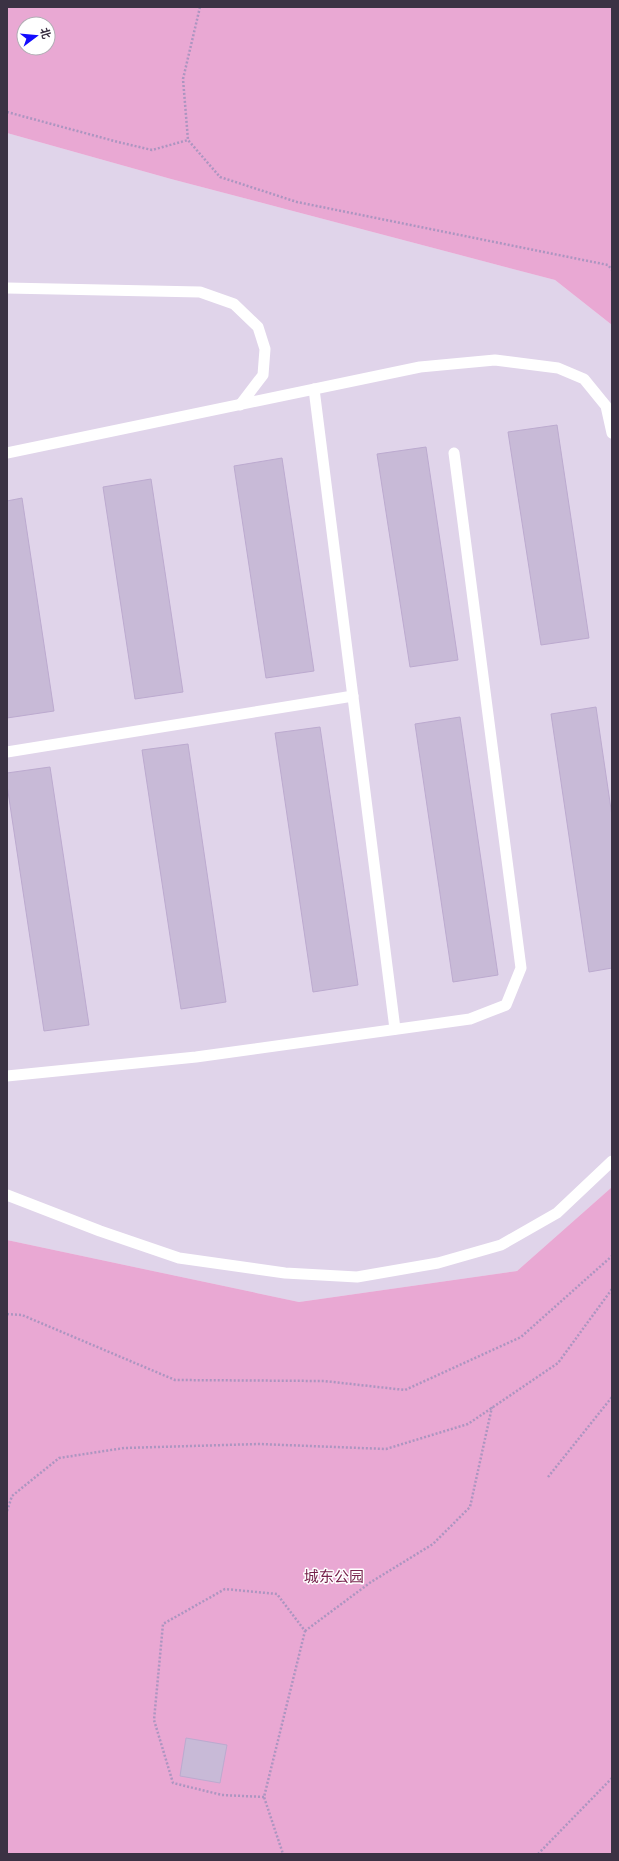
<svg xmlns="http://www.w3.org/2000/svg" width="619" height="1861" font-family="Signika,'Noto Sans SC',sans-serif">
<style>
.residential{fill:#e0d4ea}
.green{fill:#e9a8d3;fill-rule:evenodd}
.building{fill:#c8bad7;stroke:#bcaacf}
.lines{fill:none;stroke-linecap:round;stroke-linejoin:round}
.path{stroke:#ac95c0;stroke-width:2.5;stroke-dasharray:2 2;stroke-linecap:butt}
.service{stroke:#fff;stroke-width:11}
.labels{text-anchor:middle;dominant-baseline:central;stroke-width:3;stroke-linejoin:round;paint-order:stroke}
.park-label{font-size:15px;fill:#77244d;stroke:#fff}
</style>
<rect width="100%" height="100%" fill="#ebe2f2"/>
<path class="residential" d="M7,133L171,179L555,280L612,325V1187L517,1271L299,1302L7,1240Z"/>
<g class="green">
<path d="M7,7H612V325L555,280L171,179L7,133ZM24,24H48V48H24Z"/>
<path d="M612,1187V1854H7V1240L299,1302L517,1271Z"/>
</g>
<g class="building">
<path d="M557,425L589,638L541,645L508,432Z"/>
<path d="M426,447L458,660L410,667L377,454Z"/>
<path d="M282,458L314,671L266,678L234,466Z"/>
<path d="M151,479L183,692L135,699L103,487Z"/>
<path d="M22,498L54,711L7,718V501Z"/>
<path d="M596,707L612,816V968L589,972L551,714Z"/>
<path d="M460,717L498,975L453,982L415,724Z"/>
<path d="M320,727L358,985L313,992L275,733Z"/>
<path d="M188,744L226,1002L181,1009L142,750Z"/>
<path d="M50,767L89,1025L44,1031L7,785V773Z"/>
<path d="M186,1738L227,1745L220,1783L180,1776Z"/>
</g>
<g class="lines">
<g class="path">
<path d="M200,7L183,79L188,140L220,177L297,202L608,265L612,270"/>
<path d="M7,112L118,142L152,150L188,140"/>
<path d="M7,1314L22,1315L175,1380L324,1381L405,1390L521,1337L612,1256"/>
<path d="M548,1477L612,1397"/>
<path d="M7,1511L12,1496L59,1458L124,1448L259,1444L386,1449L468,1424L558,1363L612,1289"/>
<path d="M305,1631L371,1582L433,1544L470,1507L492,1407"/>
<path d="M264,1797L222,1795L173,1783L154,1720L163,1624L225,1589L277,1594L305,1631L264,1797L283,1854"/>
<path d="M538,1854L612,1778"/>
</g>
<g class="service">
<path d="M7,288L200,292L234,304L258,327L265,349L263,375L240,405"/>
<path d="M314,389L395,1029"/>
<path d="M7,453L420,367L495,360L558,368L584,379L606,406L612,433"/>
<path d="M7,752L353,696"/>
<path d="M7,1076L196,1057L470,1019L506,1005L521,968L454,453"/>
<path d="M7,1195L100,1231L179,1258L285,1273L357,1277L438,1263L501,1245L557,1213L612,1161"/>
</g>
</g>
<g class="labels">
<g class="park-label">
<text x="334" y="1577">城东公园</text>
</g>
</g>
<rect width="619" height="1861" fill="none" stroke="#3b3244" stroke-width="16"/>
<g transform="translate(36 36) rotate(74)"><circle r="19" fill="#ffffff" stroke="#b1adb4"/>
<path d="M0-3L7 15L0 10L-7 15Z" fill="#130cff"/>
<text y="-6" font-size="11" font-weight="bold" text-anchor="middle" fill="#3b3244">北</text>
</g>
</svg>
